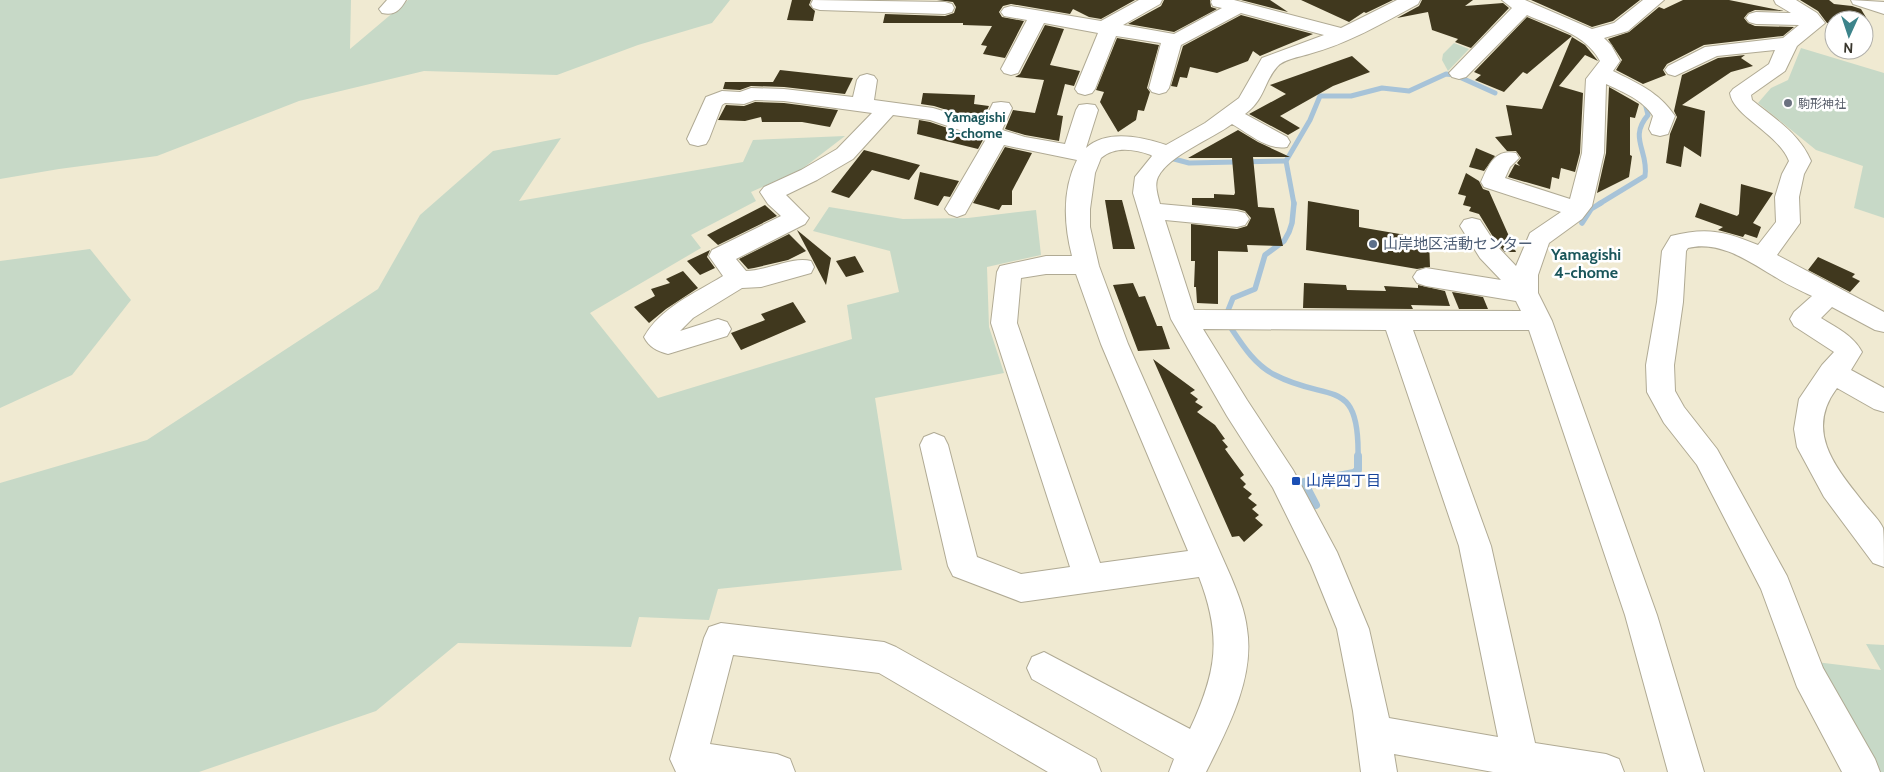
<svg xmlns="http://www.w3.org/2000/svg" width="1884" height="772" font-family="Cabin,'Noto Sans JP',sans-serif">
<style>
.green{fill:#c7d9c7}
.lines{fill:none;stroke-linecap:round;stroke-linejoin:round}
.stream-far2{stroke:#a7c3d8;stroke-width:5}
.stream-far1{stroke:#a7c3d8;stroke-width:5.5}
.stream{stroke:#a7c3d8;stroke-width:8}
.building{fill:#40381e}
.minor-casing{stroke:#b0aa94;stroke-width:2}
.minor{fill:#fff;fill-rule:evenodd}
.worship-dot{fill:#6b7280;stroke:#fff;stroke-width:2}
.service-dot{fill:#5c6f8a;stroke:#fff;stroke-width:2}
.transit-dot{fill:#1a4fb4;stroke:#fff;stroke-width:2}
.labels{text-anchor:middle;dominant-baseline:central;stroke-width:5;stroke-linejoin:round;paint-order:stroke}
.far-worship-label{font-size:12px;fill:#5b616d;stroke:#fff;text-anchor:start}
.far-neighbourhood-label{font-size:14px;font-weight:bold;fill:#1a565b;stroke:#fff}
.service-label{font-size:15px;fill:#4e5e75;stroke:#fff;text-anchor:start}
.transit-label{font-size:15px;fill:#164399;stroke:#fff;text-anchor:start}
.neighbourhood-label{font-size:16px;font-weight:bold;fill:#1a565b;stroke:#fff}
</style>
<rect width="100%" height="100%" fill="#f0ead2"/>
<g class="green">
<path d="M0,0H351L350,49L408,0H730L712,23L638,45L557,75L424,71L299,101L157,156L59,169L0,179Z"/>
<path d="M1454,43L1469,49L1448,71L1442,60L1443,54Z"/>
<path d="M1801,48L1884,73V218L1854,208L1863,166L1816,150L1758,103L1771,88L1788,80Z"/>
<path d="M845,136L802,169L751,192L756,201L691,235L701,248L590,313L658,398L852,339L847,305L899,292L890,251L813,231L829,207L903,219L968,218L1036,210L1041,255L987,267L989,327L1004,373L875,398L902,570L718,589L709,620L639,617L631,647L458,643L376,711L199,772H0V483L147,440L378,289L420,215L493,151L561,138L519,201L743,162L753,140Z"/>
<path d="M90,249L131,300L72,375L0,408V261Z"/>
<path d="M1866,644L1884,645V772H1876L1816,662L1881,670Z"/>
</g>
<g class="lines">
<g class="stream-far2">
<path d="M1174,159L1189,163L1286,161"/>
<path d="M1294,204L1286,161L1310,120L1320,96H1351L1382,88L1409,91L1446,74L1455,75L1495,93"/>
<path d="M1599,204L1645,176C1649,151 1628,138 1648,115L1645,103"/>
</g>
<g class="stream-far1">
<path d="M1582,223L1591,209L1601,203"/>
<path d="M1227,313L1233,298L1255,289L1265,255L1284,241L1289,232L1292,223L1294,203"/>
<path d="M1231,328C1243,346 1255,365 1275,375C1328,403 1360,375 1358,458"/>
</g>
<path class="stream" d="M1316,505L1304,482L1354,473L1358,470V456"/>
</g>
<g class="building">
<path d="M792,0H811L809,5L815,11L813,21L787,20Z"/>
<path d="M937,0H1135L1101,19L1089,17L1073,9L1070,14L1011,4L1003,6L999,12L1002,17L1024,21L1005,58L983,54L987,46L981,45L992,26L963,25V23H883L885,14L945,16L954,13L956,7L953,2Z"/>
<path d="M1164,0H1210L1211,7L1217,9L1174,32L1128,24L1161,6Z"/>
<path d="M1241,0H1270L1288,12Z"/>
<path d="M1301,0H1393L1366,13L1364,12L1349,22Z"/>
<path d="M1422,0H1473L1465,6L1503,3L1509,8L1471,48L1455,42L1458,39L1432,30L1428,12L1397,18L1419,6Z"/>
<path d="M1531,0H1640L1613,21L1592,27Z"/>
<path d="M1683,0H1729L1784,11L1755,10L1748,13L1744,18L1748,23L1755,26L1794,27L1783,36L1704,45L1667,64L1663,70L1666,75L1643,84L1616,70L1622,60L1608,39L1629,32L1659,7L1664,9Z"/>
<path d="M1800,0H1829L1834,4L1852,6L1861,9L1870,24L1864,23V20H1834V23H1827L1818,11Z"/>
<path d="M1241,15L1313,34L1260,56L1253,51L1248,61L1217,73L1190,67L1187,78L1180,77L1177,87L1171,86L1183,46Z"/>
<path d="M1527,17L1572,36L1527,74L1523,72L1504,92L1475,80L1481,75L1474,72Z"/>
<path d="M1045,25L1064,29L1050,65L1080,71L1074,86L1065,84L1057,115L1063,116L1059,141L1025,135L1005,129L1013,110L1035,113L1044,80L1015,77L1020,74Z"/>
<path d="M1572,37L1585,45L1598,61L1585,55L1559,86L1583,93L1580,153L1575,172L1561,168L1559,179L1552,177L1550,189L1508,177L1515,164L1520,166L1517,163L1521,158L1516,151H1507L1495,137L1512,135L1506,105L1542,109Z"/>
<path d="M1117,38L1159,45L1147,88L1150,92L1144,111L1138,110L1136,120L1118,132L1100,102L1104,92L1096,90Z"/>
<path d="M1745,55L1741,58L1753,66L1731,72L1682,105L1705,111L1701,157L1684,146L1681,167L1666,163L1670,134L1677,117L1674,111L1682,75L1718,58Z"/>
<path d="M1352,56L1370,72L1333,86L1280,116L1300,128L1288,135L1249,114L1286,94L1270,85Z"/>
<path d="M780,70L853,78L845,94L784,87L751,86L740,90L723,89L725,82H773Z"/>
<path d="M1609,87L1639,104L1635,118L1630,117V155L1632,156L1629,177L1597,193L1606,153Z"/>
<path d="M923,93L975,95L974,104L989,106L982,121L934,106L921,104Z"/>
<path d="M755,102L784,103L838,110L830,127L802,122H762L761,117L745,121L718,120L726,105L744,106Z"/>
<path d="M919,120L930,122L983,140L978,149L917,134Z"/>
<path d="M1238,130L1258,142L1290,157H1253L1258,207L1274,208L1283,246L1247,245L1248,252L1218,251V304L1197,303L1196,287H1194L1195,261H1191V224L1237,229L1247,226L1251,218L1245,211L1237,209L1192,205V198H1214V194L1234,195L1235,193L1232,158H1188Z"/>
<path d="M1005,147L1032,153L1012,191V205H1002L999,210L973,203Z"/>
<path d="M1476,148L1495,156L1484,171L1469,167Z"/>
<path d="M864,150L920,165L909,180L872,170L849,198L831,192Z"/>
<path d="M920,172L959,181L950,197L944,196L938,206L914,199Z"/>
<path d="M1466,173L1479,181L1483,189L1489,191L1516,252H1505L1498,245L1479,214L1469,211L1471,207L1463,205L1466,196L1458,194Z"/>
<path d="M1741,184L1773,193L1753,223L1761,227L1757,238L1745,234L1743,237L1718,230L1723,227L1695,217L1700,203L1737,216L1739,214Z"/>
<path d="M1105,200H1122L1135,249H1113Z"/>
<path d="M1308,201L1359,210V227L1429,239L1430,267L1417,269L1306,250Z"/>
<path d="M765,205L777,216L718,245L707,235Z"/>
<path d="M797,230L831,258L826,285Z"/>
<path d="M789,234L806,251L788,260L754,268L748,269L739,259Z"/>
<path d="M710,250L707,257L715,268L700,275L687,261Z"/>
<path d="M855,256L864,272L846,277L836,261Z"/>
<path d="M1818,257L1855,274L1852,277L1860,281L1850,292L1808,270Z"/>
<path d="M683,271L698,288L666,309L649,323L634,307L655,296L651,289L670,283L666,279Z"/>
<path d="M1133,283L1139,297L1145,296L1157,326H1162L1170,349L1138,351L1113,285Z"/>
<path d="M1304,283L1346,285L1347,290L1386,291L1384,286L1418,288V285L1445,291L1450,306L1411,305L1413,309L1303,308Z"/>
<path d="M1452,292L1483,297L1488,309H1459Z"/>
<path d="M793,302L806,322L741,350L731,333L765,320L761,314Z"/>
<path d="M1153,359L1195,390L1190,393L1198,399L1195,402L1203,407L1197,412L1215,425L1225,439L1222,440L1228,447L1225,449L1244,475L1240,478L1246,484L1243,487L1252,494L1248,498L1257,505L1252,509L1259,515L1255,518L1263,525L1244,542L1239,536L1232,537Z"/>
</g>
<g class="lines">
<defs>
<g id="minor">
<path d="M387,0H406C400,10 395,16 382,13L379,9Z"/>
<path d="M813,0L945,2L952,4L954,8L952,12L945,14L820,10L813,8L811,4Z"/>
<path d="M1139,0H1162L1160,4L1123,25L1174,34L1222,8L1213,6L1211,2L1212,0H1234L1341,28L1397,0H1420L1418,4C1383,23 1347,44 1309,54C1300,57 1283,59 1277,67C1263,83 1266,98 1245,114L1287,137L1290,142L1287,147C1268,151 1248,133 1232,124C1212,139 1169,155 1158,177C1154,185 1158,196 1160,204L1237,211L1245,213L1249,219L1245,225L1237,227L1165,220L1194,310L1521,311L1516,301L1426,286L1417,283L1413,277L1417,271L1426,268L1501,280L1480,258L1460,226L1464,220L1472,218L1480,220L1497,246L1516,266L1530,233L1561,212L1484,187L1481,182C1488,166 1495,148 1516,153L1519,158L1510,167L1505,178L1570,199L1582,153L1586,79L1600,61C1585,33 1553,27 1527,15L1466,77L1459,79L1452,77L1449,73L1512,8L1502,0H1525L1592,29L1614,23L1643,0H1664L1628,31L1604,38L1611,45L1620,61L1613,71C1637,83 1659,92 1675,116L1668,134L1660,136L1652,134L1649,129L1653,116C1643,100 1623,92 1606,84L1604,153L1592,206L1582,219L1549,243L1538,275V293L1552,321L1657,615L1704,772H1668L1625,615L1529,330H1413L1491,546L1535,743L1606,754L1619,759L1624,772H1493L1394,754L1397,772H1361L1353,711L1337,629L1311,565L1273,488L1227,416L1171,319L1133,193L1135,177L1152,156L1151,155C1134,149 1115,146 1101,158L1095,173L1090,209V227L1099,266L1128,344L1231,577C1238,594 1245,611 1247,629C1255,678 1227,730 1206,772H1169L1174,759L1032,679L1027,668L1032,657L1044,652L1190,729C1217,671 1222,637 1199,577L1021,602L953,576L948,566L920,445L924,437L934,433L944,437L948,445L977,557L1021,574L1070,567L991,323L997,272L1000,266L1046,256H1072C1064,225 1062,190 1077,160L1004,145L965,214L957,217L949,214L945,209L986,139L930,120L893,115L853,159L817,180L786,195L809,218L805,224L736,259L746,271C767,271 792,256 811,261L814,267L811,273L761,287L742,288L693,318L680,331L718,319L727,322L731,329L727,336L668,354C657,351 649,347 644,337C660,308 695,293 723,276L709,256L712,250L781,216L768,204L760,192L764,187L801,170L837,149L872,113L784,101L755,100L744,104L725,103L722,105L709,139L706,144L698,146L690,144L687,139L706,97L722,91L740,92L751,88L784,89L853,97L857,80L860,76L867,74L874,76L877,80L874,100L933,108L983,123L993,103L1001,102L1009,103L1012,108L1002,130L1025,137L1065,144L1076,110L1079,105L1087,104L1095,105L1098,110L1086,148C1107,129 1142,137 1166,145L1205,123L1239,98L1262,58L1324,35L1241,13L1181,45L1169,88L1166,92L1159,94L1152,92L1149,88L1161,43L1116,36L1095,89L1092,93L1085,95L1078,93L1075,89L1098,33L1044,23L1018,73L1011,75L1004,73L1001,69L1027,20L1004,16L1001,12L1004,8L1011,6L1101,21ZM1046,274H1076L1101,344L1188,551L1100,563L1017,323L1021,278ZM1203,329L1386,330L1459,546L1498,737L1389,718L1369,629L1337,552L1293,470L1247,400Z"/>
<path d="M1774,0H1796L1817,13L1825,23L1797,46L1785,71L1751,95L1752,100C1775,119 1799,133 1811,161L1804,174L1799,197L1800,223L1777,255L1884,312V332L1875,330L1832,307L1821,318C1837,328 1853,335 1862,352L1851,370L1884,388V412L1874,409L1837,388C1803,433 1838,470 1867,507C1872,513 1880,521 1883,528C1884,535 1884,558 1884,567L1873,563L1824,497L1797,447L1794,429L1799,399L1822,365L1834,352L1794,326L1790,319L1794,312L1812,296C1800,290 1788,285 1777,278C1751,263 1721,240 1688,248L1686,251L1683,302L1674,365L1675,391L1684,407L1717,449L1787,576L1823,668L1875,759L1880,772H1842L1797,687L1761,589L1697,465L1664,423L1647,392L1646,365L1657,302L1662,251L1671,236C1706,227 1725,231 1758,245L1776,222L1775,197L1782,174L1789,161C1778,133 1733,116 1730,93L1733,89L1769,64L1775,50L1717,56L1675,76L1668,74L1665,70L1668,66L1705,47L1783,38L1799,25L1756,24L1749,22L1746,18L1749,14L1756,12L1791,13L1776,4Z"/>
<path d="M1851,0L1884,2V14L1853,4Z"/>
<path d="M721,623L884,642L896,647L1096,759L1101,772H1048L879,673L733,655L710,744L777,754L790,759L795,772H676L670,759L704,638L709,627Z"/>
</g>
</defs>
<use href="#minor" class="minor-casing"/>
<use href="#minor" class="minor"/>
</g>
<circle class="worship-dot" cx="1788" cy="103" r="5"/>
<circle class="service-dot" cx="1373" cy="244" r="5"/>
<rect class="transit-dot" x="1291" y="476" width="10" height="10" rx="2.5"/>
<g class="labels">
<g class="far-worship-label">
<text x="1798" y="103">駒形神社</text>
</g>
<g class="far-neighbourhood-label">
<text x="975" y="117">Yamagishi<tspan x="975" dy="16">3-chome</tspan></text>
</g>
<g class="service-label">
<text x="1383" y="244">山岸地区活動センター</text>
</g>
<g class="transit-label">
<text x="1306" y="481">山岸四丁目</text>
</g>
<g class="neighbourhood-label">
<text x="1586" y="254">Yamagishi<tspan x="1586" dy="18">4-chome</tspan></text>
</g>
</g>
<g transform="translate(1849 35) rotate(183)"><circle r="24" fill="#ffffff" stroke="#b0afab"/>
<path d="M0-4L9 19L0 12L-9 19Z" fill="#3c848b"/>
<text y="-8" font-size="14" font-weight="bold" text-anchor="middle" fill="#39362d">N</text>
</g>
</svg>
